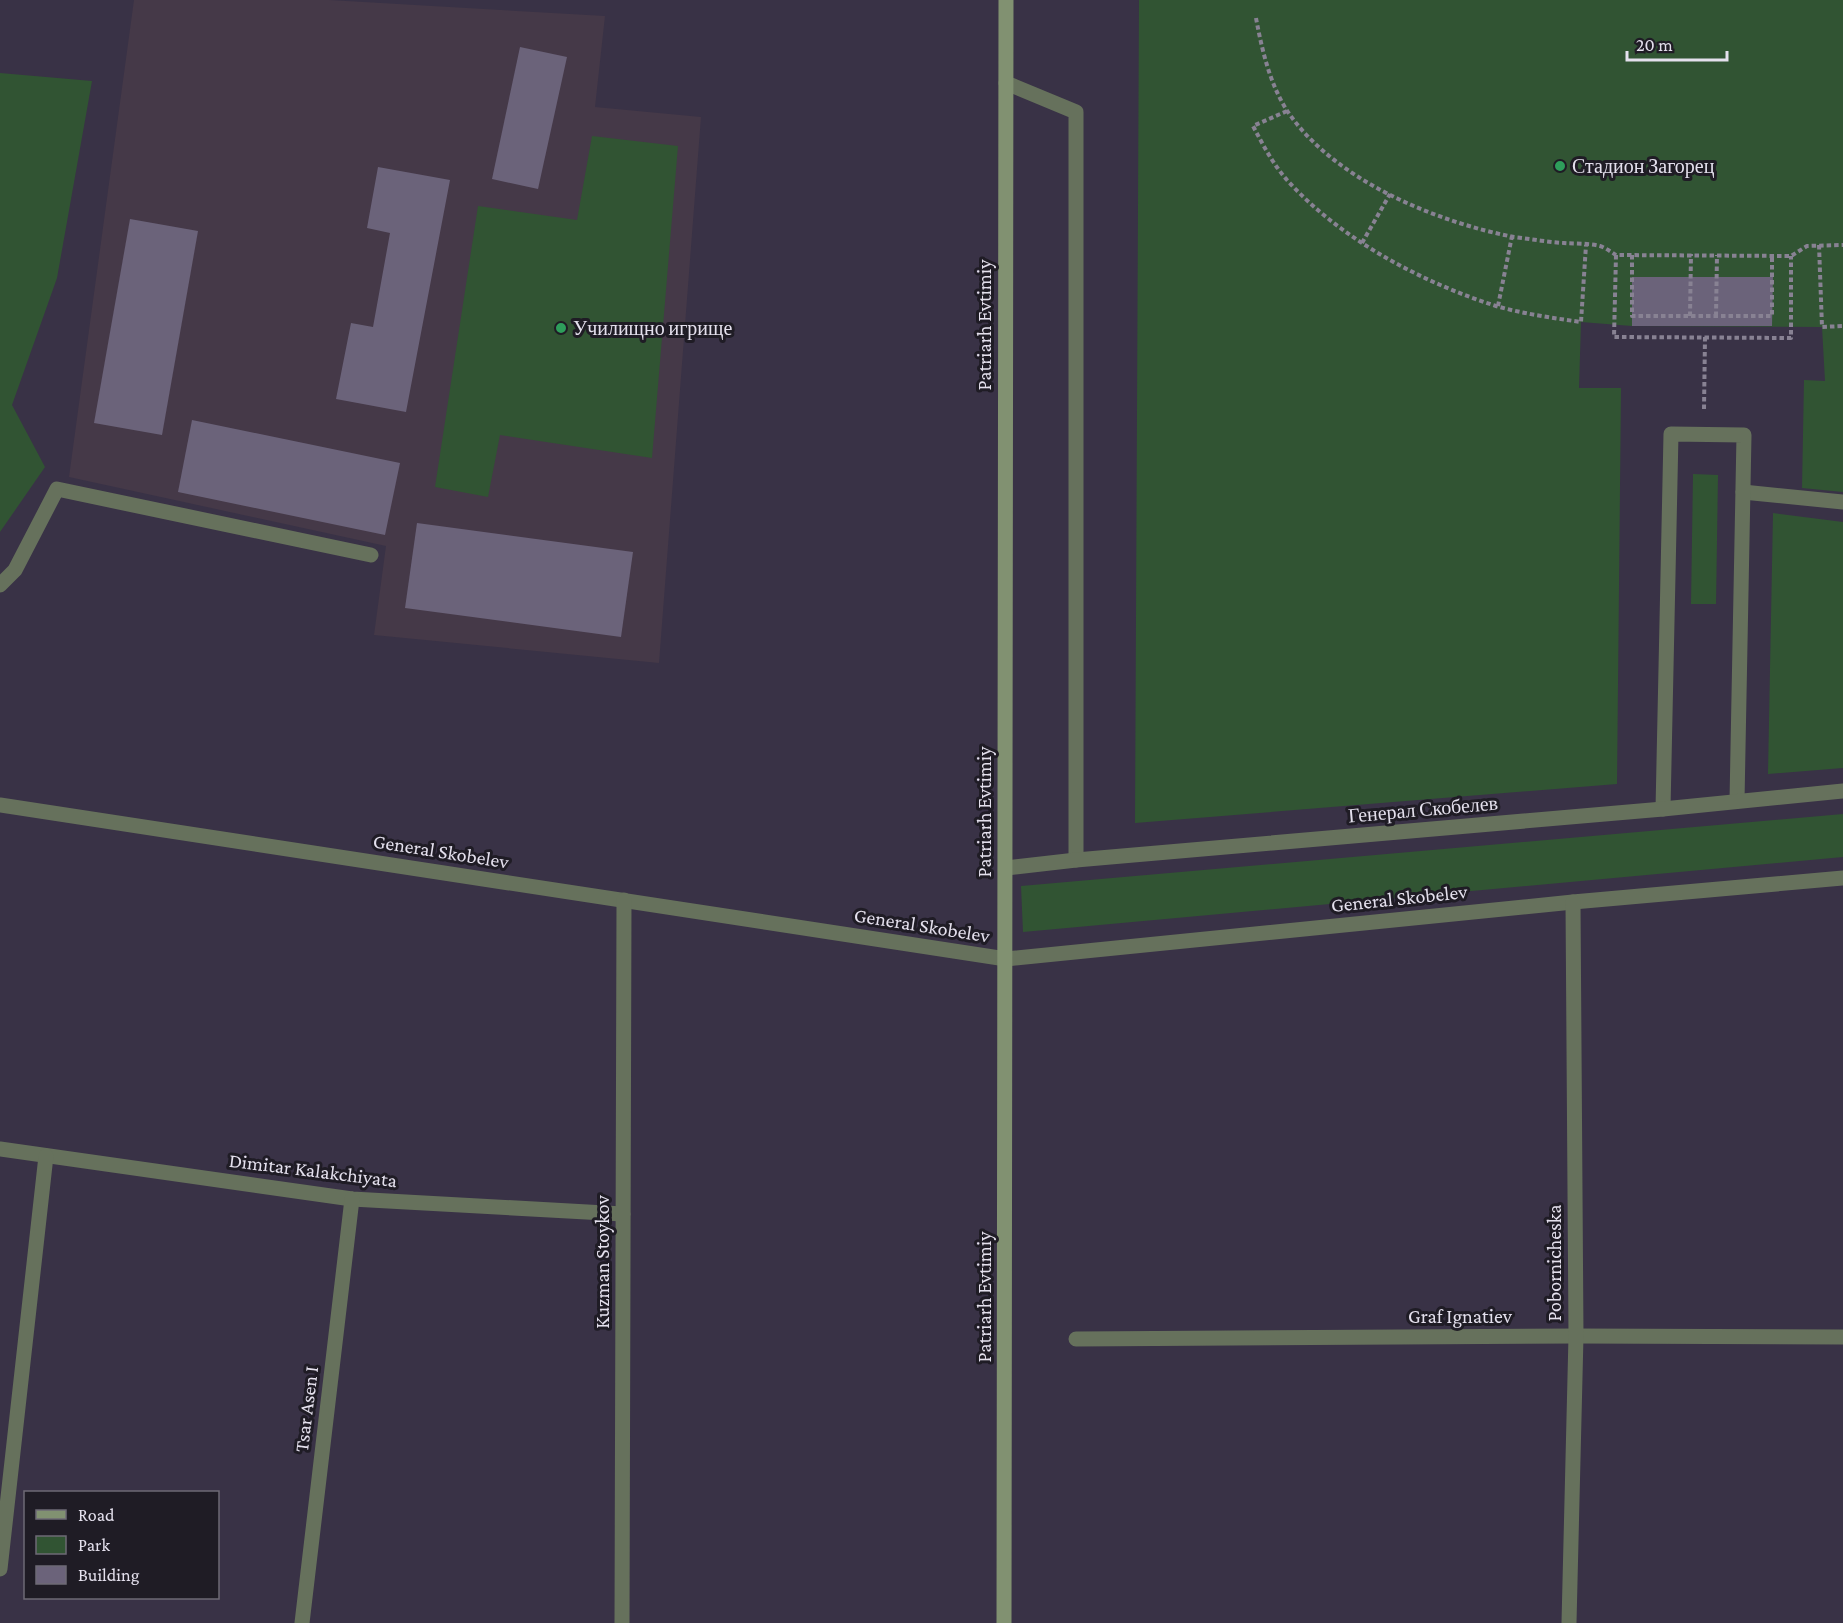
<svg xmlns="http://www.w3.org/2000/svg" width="1843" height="1623" font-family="'Crimson Pro',serif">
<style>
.education{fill:#453948}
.green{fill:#315433}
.building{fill:#6b637a}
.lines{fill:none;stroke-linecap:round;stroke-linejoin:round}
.path{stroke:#888293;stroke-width:4;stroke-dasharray:4.5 3;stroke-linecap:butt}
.lane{stroke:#66715c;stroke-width:15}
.street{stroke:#66715c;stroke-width:15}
.secondary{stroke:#819171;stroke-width:15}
.leisure-dot{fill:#2e9e5b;stroke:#1f1c25;stroke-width:2}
.labels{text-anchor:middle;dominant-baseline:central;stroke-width:6;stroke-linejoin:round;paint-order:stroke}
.poi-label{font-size:20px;fill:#e4e0ed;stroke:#1f1c25;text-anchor:start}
.street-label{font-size:20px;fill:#e4e0ed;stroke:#1f1c25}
</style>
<rect width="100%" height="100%" fill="#393246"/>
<path class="education" d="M134,0H329L605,16L595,107L701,117L659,663L374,635L386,546L69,477Z"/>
<g class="green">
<path d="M1139,0H1843V492L1802,488L1804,380L1825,381L1822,327L1632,326L1581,322L1579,388H1621L1617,784L1135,823Z"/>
<path d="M0,73L92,81L57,278L12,405L45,467L0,532Z"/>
<path d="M592,136L678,146L652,458L500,435L488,497L435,487L478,206L577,220Z"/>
<path d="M1693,474L1718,475L1716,604H1691Z"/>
<path d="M1773,513L1843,522V768L1768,774Z"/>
<path d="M1843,814V857L1023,932L1021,886Z"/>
</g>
<g class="building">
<path d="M520,47L567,57L538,189L492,179Z"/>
<path d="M378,167L450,180L406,412L336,399L351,323L373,327L390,233L367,228Z"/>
<path d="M130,219L198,231L162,435L94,423Z"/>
<path d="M1632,277H1773L1772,326H1632Z"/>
<path d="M192,420L400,463L385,535L178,492Z"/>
<path d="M417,523L633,552L621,637L405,608Z"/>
</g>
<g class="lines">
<g class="path">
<path d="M1256,18C1262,50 1270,85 1288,112C1334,180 1436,222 1514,237C1531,239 1547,242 1564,243C1575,244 1589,243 1600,246C1606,248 1611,252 1616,255L1791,256L1807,246L1843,245"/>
<path d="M1287,111L1253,126C1263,145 1273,164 1287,180C1340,239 1421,282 1496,306C1524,314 1553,318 1581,322L1586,245"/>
<path d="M1362,243L1390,194"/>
<path d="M1819,245L1822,327L1843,326"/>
<path d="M1616,255L1614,337L1791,338V256"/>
<path d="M1632,255V316H1772V255"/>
<path d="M1498,306L1512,236"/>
<path d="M1690,316L1691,254"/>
<path d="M1716,316L1717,255"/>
<path d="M1704,409L1705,337"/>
</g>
<g class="lane">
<path d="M1006,83L1076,112V860"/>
<path d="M1743,492L1843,502"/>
<path d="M1663,809L1671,434L1744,435L1737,801"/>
</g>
<g class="street">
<path d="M0,585L15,570L57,489L371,555"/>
<path d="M0,805L1006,959L1573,902L1843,878"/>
<path d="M1006,868L1076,860L1663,809L1843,791"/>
<path d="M0,1149L352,1199L623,1214"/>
<path d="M1076,1339L1576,1336L1843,1337"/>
<path d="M0,1569L46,1156"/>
<path d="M302,1623L352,1199"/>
<path d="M622,1623L624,900"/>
<path d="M1569,1623L1576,1336L1573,902"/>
</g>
<path class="secondary" d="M1004,1623L1006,0"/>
</g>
<g class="leisure-dot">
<circle cx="1560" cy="166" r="6"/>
<circle cx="561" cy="328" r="6"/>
</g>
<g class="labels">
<g class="poi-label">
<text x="1572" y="166">Стадион Загорец</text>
<text x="573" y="328">Училищно игрище</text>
</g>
<g class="street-label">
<text transform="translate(984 325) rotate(-90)">Patriarh Evtimiy</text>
<text transform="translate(1423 809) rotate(-5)">Генерал Скобелев</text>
<text transform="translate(984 812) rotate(-90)">Patriarh Evtimiy</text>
<text transform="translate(441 851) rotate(9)">General Skobelev</text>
<text transform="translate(1399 898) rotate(-6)">General Skobelev</text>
<text transform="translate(922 925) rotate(9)">General Skobelev</text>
<text transform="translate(313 1170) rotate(7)">Dimitar Kalakchiyata</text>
<text transform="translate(602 1262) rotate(-90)">Kuzman Stoykov</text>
<text transform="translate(1554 1263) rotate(-90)">Pobornicheska</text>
<text transform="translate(984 1297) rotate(-90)">Patriarh Evtimiy</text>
<text x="1460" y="1316">Graf Ignatiev</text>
<text transform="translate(306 1409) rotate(-83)">Tsar Asen I</text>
</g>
</g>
<rect x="24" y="1491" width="195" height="108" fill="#1f1c25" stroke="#6e6a75" stroke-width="1.5"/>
<rect x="36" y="1510" width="30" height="9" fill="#819171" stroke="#6e6a75" stroke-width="1.5"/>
<text x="78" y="1521" font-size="18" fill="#e4e0ed">Road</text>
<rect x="36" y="1536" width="30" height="18" fill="#315433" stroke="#6e6a75" stroke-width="1.5"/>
<text x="78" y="1551" font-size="18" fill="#e4e0ed">Park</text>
<rect x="36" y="1566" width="30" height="18" fill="#6b637a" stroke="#6e6a75" stroke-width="1.5"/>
<text x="78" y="1581" font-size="18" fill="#e4e0ed">Building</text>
<path d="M1627 51v9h100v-9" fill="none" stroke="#e4e0ed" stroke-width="3"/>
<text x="1636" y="51" font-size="18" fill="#e4e0ed" stroke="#1f1c25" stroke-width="4.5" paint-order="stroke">20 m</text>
</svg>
